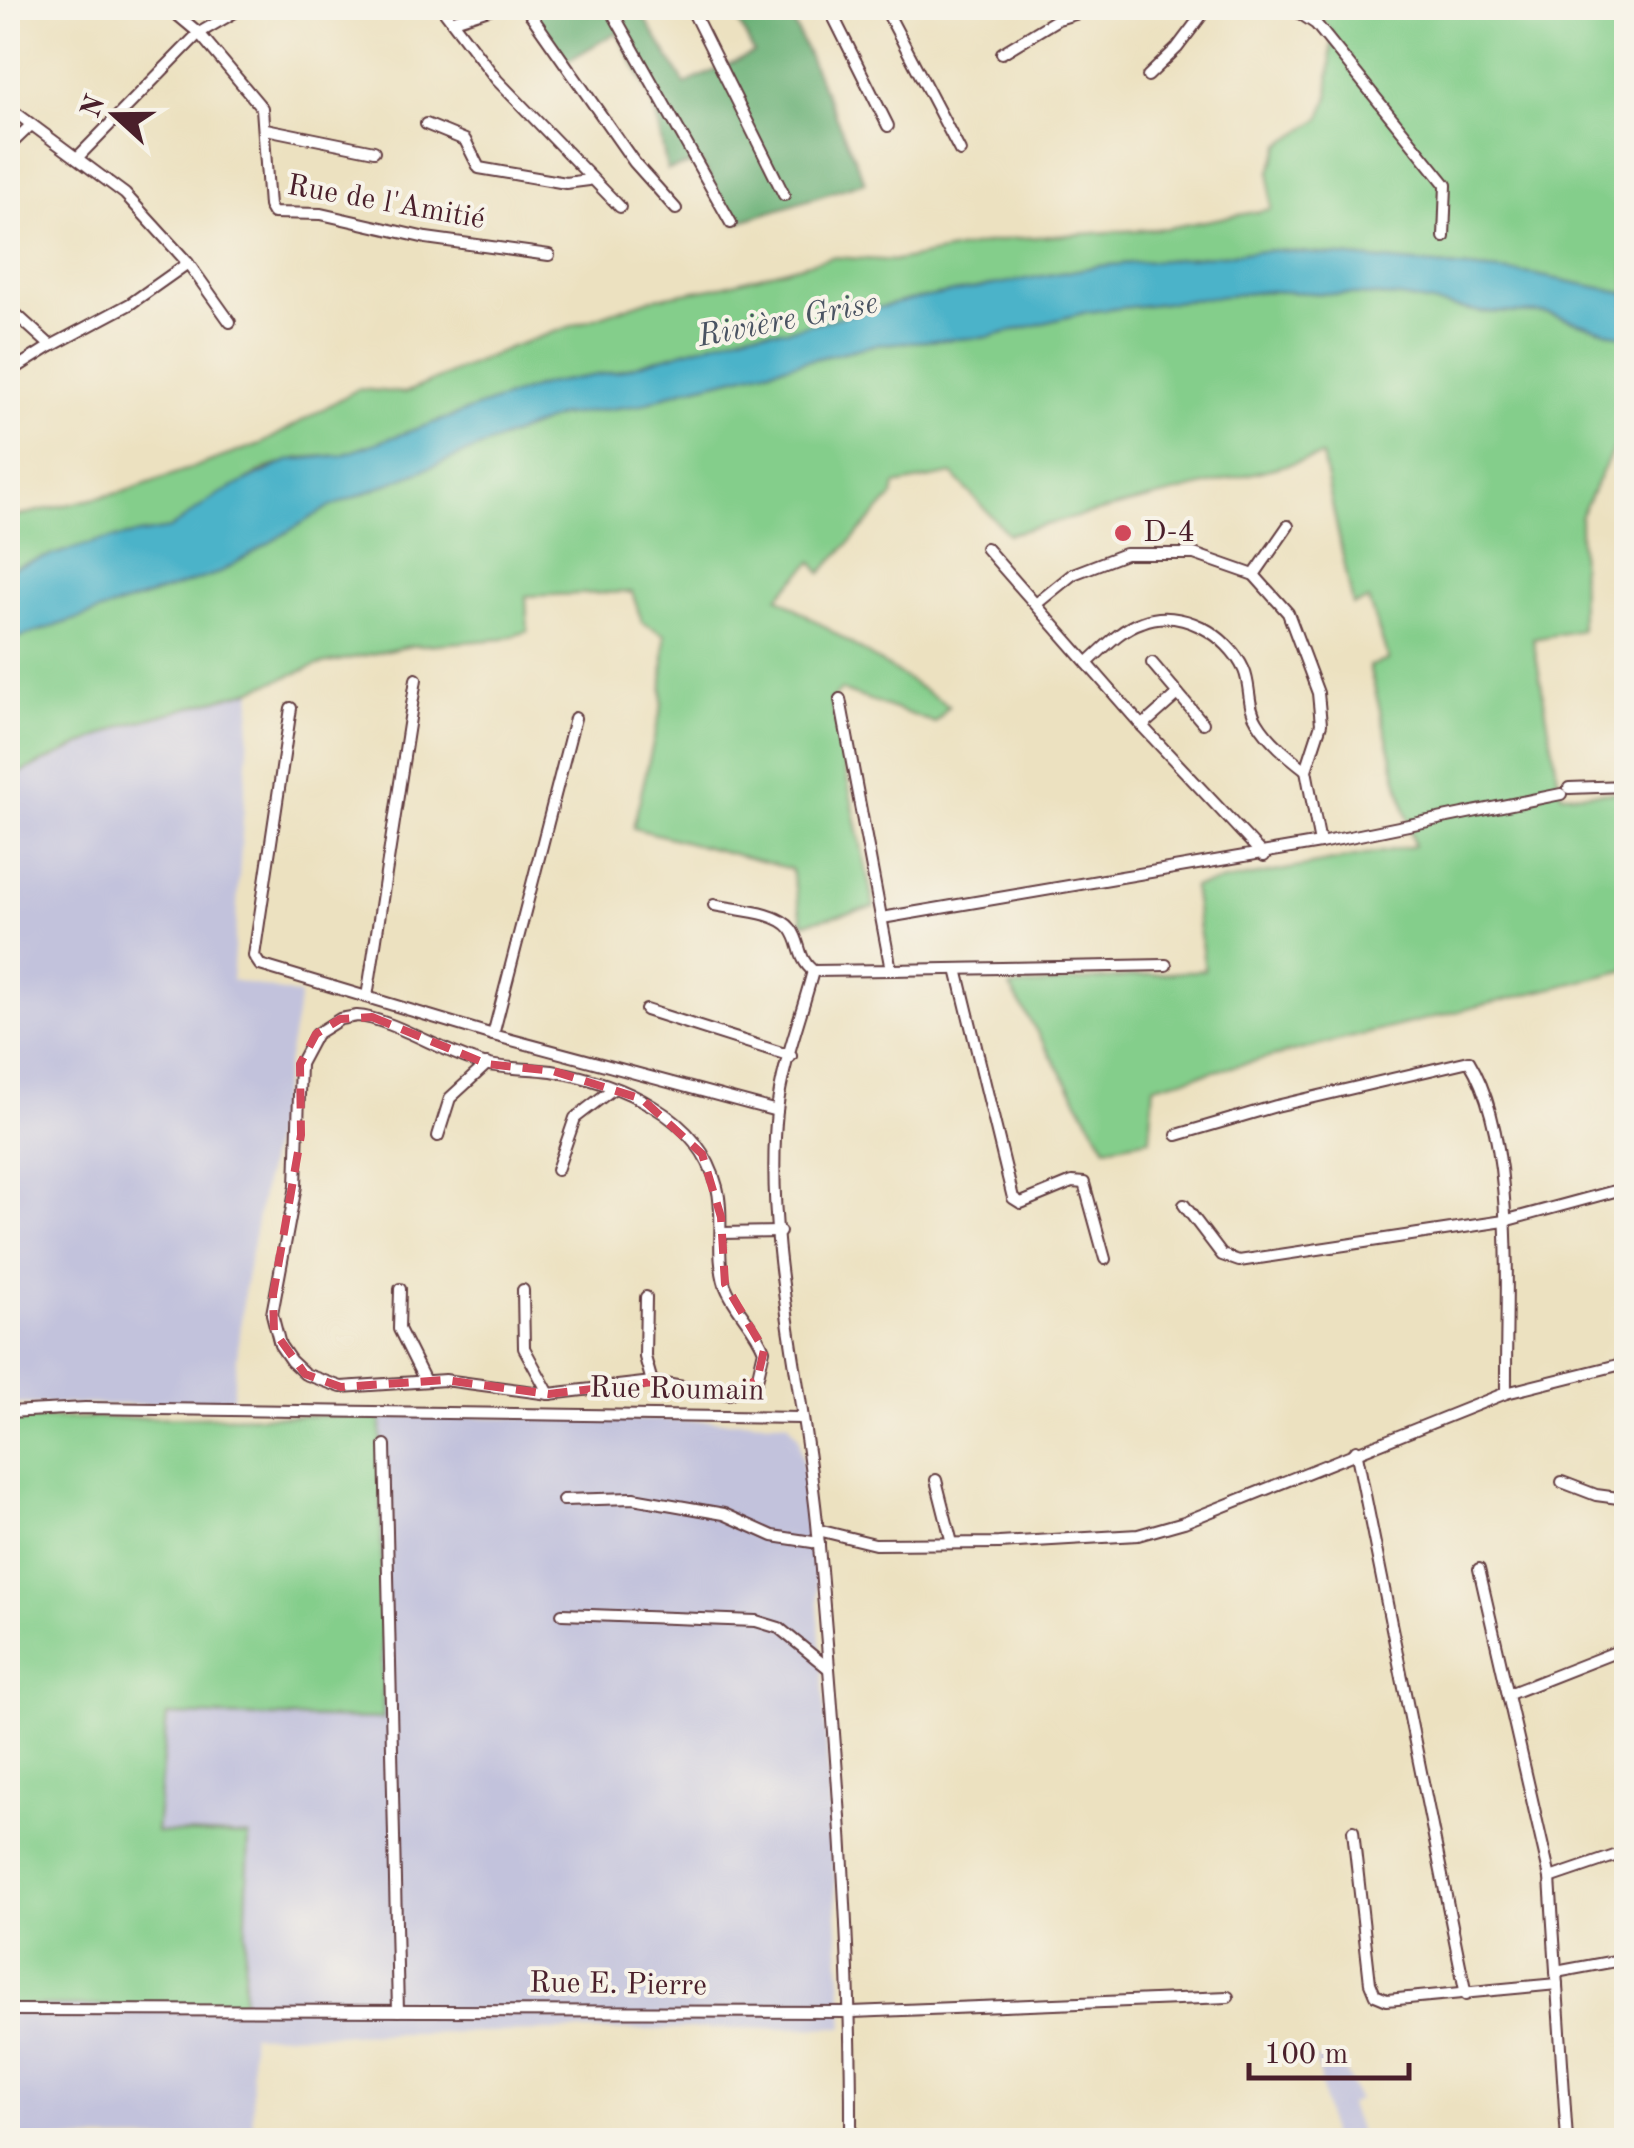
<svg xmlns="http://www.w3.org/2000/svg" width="1634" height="2148" font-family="'Old Standard TT',serif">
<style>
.industrial{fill:#c2c2dc}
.green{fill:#84ce8b;stroke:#67765b;stroke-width:2.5}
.forest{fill:#6bb177;stroke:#5a6851;stroke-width:2.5}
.water{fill:#4bb3c9;stroke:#4a697a;stroke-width:2.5}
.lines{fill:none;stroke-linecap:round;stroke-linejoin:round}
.minor-casing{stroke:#623c41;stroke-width:14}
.minor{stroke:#fff;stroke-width:10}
.marked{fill:none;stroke:#d1495b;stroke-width:8;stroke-dasharray:20 12;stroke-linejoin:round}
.poi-dot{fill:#d1495b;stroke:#f7f3e8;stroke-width:4}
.labels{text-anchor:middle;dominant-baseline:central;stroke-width:8;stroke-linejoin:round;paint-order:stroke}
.street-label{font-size:30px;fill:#4a1f2b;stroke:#f7f3e8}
.poi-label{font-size:30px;fill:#4a1f2b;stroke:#f7f3e8;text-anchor:start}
.water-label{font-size:32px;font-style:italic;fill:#4a5362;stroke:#f7f3e8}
</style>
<rect width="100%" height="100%" fill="#f7f3e8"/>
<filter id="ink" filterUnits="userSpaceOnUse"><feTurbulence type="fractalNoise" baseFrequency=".01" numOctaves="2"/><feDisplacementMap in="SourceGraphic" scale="20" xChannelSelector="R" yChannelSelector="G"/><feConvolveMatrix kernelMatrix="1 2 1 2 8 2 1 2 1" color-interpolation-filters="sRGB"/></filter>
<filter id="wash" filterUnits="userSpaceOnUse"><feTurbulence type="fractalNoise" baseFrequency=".0048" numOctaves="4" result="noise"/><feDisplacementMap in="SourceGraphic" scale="40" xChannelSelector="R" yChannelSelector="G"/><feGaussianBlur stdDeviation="2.25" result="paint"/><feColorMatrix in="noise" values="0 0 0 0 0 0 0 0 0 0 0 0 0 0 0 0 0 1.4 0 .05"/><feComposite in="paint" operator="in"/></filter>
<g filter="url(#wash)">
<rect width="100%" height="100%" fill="#ece1c0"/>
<g class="industrial">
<path d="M252,690L232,980L300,995L245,1284L232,1405L8,1404V778L123,726Z"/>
<path d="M381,1415L788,1422L799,1438L814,1540L844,2027L251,2035L253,2140H8V2006L248,1836L155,1833L167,1715L382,1719Z"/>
<path d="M1316,2058L1344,2067L1358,2100L1349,2105L1362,2140H1331Z"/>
</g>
<g class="green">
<path d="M1315,8H1618L1626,14V293L1531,274L1276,250L1099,266L910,300L787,330L752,331L615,372L545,384L342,455L299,458L265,469L169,529L98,541L8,569V518L123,492L263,443L358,389L405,393L511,347L650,299L718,287L832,257L896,261L1009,239L1167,228L1271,209L1270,171L1281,144L1320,119L1328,100L1332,33Z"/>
<path d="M1268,291L1400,297L1481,312L1547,313L1626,337V423L1580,517L1581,630L1533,639L1561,794L1626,792V970L1154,1086L1150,1139L1106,1147L1010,987L1205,970L1193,887L1414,846L1369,666L1389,660L1368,600L1353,605L1322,456L1008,534L952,474L895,485L893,496L821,573L812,562L778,597L949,706L935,723L841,690L831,701L874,907L803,923L791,869L633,828L662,705L665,635L642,622L632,592L526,596L528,631L503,639L411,646L318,665L252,690L123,726L8,778V641L219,573L327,508L559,416L640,405L685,389L878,344L988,337L1087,312Z"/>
<path d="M381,1415L383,1719L167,1715L156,1832L249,1836L243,2006H8V1419Z"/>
</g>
<path class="forest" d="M529,8H638L685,84L754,53L732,8H787L865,182L735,223L701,162L667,170L653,100L617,32L564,63Z"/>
<path class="water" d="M1276,250L1531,274L1626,293V337L1547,313L1481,312L1400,297L1268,291L1087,312L988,337L878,344L685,389L640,405L559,416L327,508L219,573L8,641V569L98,541L169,529L219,494L290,460L342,455L545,384L615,372L752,331L787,330L910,300L1099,266Z"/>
</g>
<g filter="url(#ink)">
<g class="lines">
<defs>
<g id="minor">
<path d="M169,8L199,33L262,108L269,206L273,213L321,214L426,238L549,255"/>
<path d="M442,8L497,80L620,207"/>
<path d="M526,8L634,162L676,209"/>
<path d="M610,8L731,223"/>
<path d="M691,8L784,195"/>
<path d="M829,8L888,126"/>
<path d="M885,8L960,151"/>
<path d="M1292,8L1316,24L1446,185L1444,237"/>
<path d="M454,20L492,8"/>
<path d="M1002,53L1058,19L1095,8"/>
<path d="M1148,76L1177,48L1207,8"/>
<path d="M8,107L125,194L188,263L130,304L51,346L8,307"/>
<path d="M426,124L465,140L479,168L566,183L589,180"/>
<path d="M266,129L374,151"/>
<path d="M8,147L29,127"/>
<path d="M77,158L199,33L242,8"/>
<path d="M188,263L230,322"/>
<path d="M8,373L51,346"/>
<path d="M986,548L1142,726L1264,856"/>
<path d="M1254,575L1288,526"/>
<path d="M1087,663C1104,648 1120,629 1142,622C1180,607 1228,634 1244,670C1251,686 1247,706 1257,721C1269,741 1288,756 1306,770"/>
<path d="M1152,663L1203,723"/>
<path d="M840,699L891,970L813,971C801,1017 782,1065 777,1111C763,1246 807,1400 818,1534C835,1736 852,1938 851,2140"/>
<path d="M291,708L254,956L260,965L493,1035L777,1111"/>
<path d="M1142,726L1178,694"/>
<path d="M1569,788L1626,786"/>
<path d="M1320,843L1561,794"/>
<path d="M714,905C734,910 778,911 791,929C802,944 797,958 813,971"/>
<path d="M882,918L1320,843L1306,770L1321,724L1318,693L1288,613L1254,575L1194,554H1125L1073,574L1036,604"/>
<path d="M957,969L1013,1198L1021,1203L1072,1182L1084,1183L1105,1259"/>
<path d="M891,970L1166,965"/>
<path d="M367,997L416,679"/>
<path d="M646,1010L791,1056"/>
<path d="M357,1016C391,1018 445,1054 484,1064C506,1069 530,1068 552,1071C618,1082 699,1115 717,1187C725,1219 715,1254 725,1285C734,1309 755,1326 764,1350L757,1380L729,1394L652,1382L549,1394L445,1380L341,1387L305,1374L291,1361L280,1345L272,1314L296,1186L300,1064L316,1034L340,1019Z"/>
<path d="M493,1035L575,718"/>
<path d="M1177,1135L1276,1106L1469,1061C1518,1141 1505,1300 1506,1393"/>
<path d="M438,1136L450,1098L487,1064"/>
<path d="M557,1170L575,1118L614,1088"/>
<path d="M1184,1205L1222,1255L1239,1261L1504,1221L1626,1188"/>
<path d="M722,1233L780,1232"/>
<path d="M400,1289L399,1329L424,1379"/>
<path d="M523,1290L524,1348L549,1394"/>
<path d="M646,1297L645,1357L652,1382"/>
<path d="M8,1412L85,1408L800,1418"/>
<path d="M385,1445L398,2011"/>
<path d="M1356,1450L1466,1995"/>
<path d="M936,1480L952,1543"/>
<path d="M1562,1482L1596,1495L1626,1499"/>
<path d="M563,1500L633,1498L724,1514L773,1536L819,1543"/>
<path d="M818,1530L875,1544L999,1543L1138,1535L1184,1522L1506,1393L1626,1363"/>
<path d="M1479,1569L1550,1878L1567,2140"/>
<path d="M562,1614L756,1621L779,1628L828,1668"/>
<path d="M1509,1694L1626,1648"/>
<path d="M1353,1831L1370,1983L1375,1995L1387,2000L1557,1984"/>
<path d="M1550,1878L1626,1852"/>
<path d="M1556,1972L1626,1959"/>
<path d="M8,2010L852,2012L1228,1997"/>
</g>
</defs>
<use href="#minor" class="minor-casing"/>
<use href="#minor" class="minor"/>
</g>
</g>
<path class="marked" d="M372,1017L487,1064L553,1071L642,1099L702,1154L721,1217L725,1284L764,1350L757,1380L729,1394L652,1382L549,1394L445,1380L341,1387L305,1374L274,1331L273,1295L301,1135L300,1064L316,1034L340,1019Z"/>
<circle class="poi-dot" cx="1123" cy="533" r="10"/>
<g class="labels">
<g class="street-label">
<text transform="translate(386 203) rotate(10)">Rue de l'Amitié</text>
<text transform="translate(677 1390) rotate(1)">Rue Roumain</text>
<text transform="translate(618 1985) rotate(1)">Rue E. Pierre</text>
</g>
<g class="poi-label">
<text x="1143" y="533">D-4</text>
</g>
<g class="water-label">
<text transform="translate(788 321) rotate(-11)">Rivière Grise</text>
</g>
</g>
<rect width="1634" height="2148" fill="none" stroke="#f7f3e8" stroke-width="40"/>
<g transform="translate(115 115) rotate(291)" stroke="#f7f3e8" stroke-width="8" paint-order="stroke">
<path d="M0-8L18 38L0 25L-18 38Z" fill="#4a1f2b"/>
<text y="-15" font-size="28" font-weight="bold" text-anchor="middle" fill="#4a1f2b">N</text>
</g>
<path d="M1249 2063v15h160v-15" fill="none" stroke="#4a1f2b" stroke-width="5"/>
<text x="1264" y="2063" font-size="30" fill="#4a1f2b" stroke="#f7f3e8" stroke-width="8" paint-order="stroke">100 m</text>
</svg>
